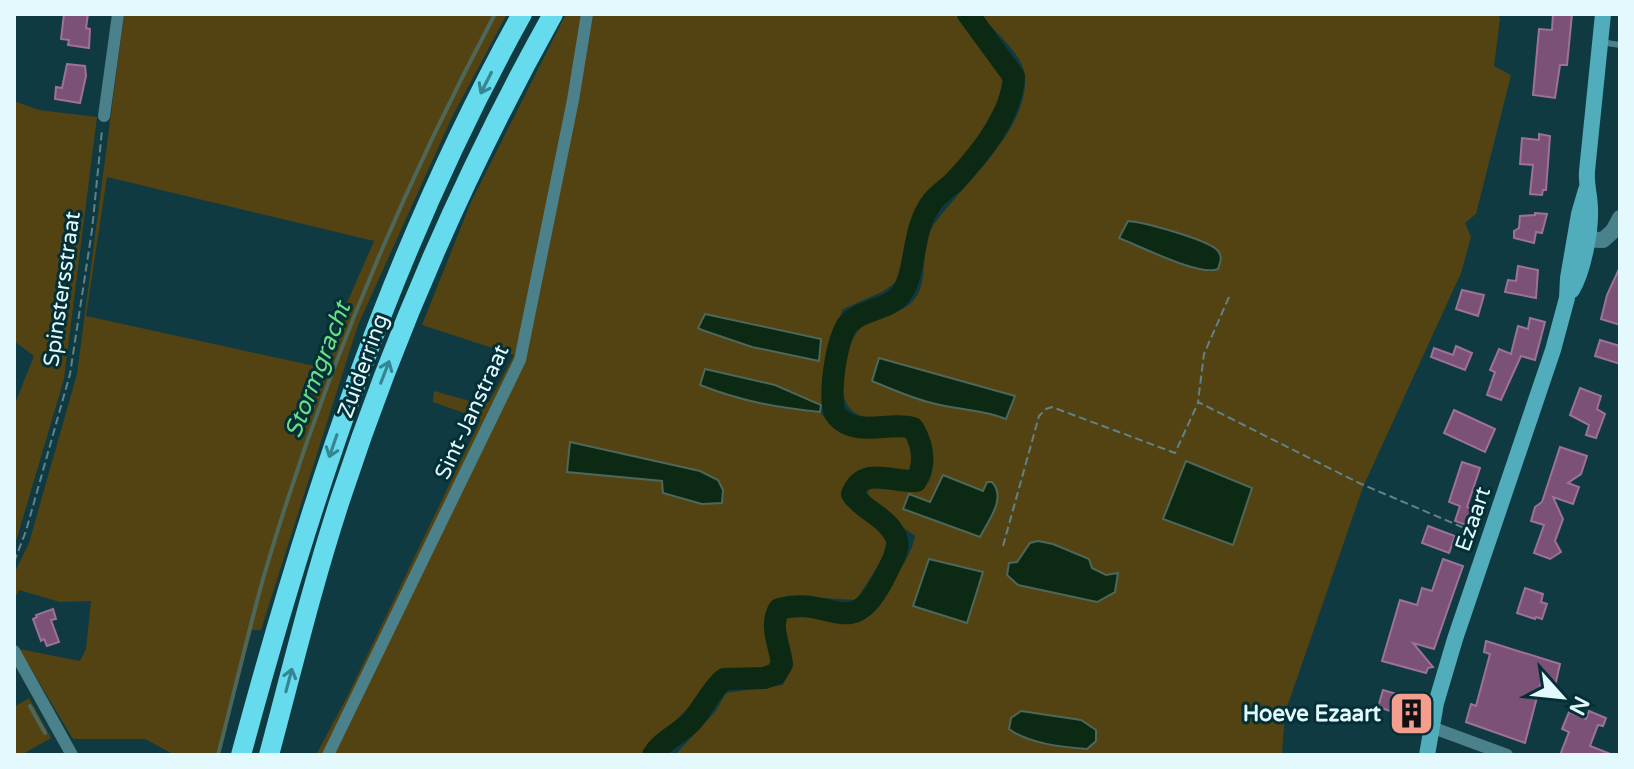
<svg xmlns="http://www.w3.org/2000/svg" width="1634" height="769" font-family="'Varela Round',sans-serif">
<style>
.green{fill:#534312;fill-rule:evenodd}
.water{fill:#0c2914;stroke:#4d675a;stroke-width:2}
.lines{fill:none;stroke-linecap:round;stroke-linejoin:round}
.stream{stroke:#4d675a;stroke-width:4}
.river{stroke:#0c2914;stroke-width:22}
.building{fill:#7b5177;stroke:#9d7199;stroke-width:2}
.path{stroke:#608288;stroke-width:2;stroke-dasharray:8 4;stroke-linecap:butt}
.service{stroke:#4b818b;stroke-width:6}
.minor{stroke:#4b818b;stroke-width:12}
.tertiary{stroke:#4b818b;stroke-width:16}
.secondary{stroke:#51acbc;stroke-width:16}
.trunk{stroke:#66dbee;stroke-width:20}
.oneway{stroke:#348692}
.labels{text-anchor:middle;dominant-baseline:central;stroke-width:6;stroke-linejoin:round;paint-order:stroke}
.street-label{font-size:22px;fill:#e4f9fd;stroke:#033036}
.poi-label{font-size:22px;font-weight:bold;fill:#e4f9fd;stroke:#033036;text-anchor:end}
.water-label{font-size:24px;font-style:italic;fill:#6ade88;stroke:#033036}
</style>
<rect width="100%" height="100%" fill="#103a41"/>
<g class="green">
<path d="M124,14H507L452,117L358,325L261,630H252L219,755H175L145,739H73L19,649L80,661L86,649L91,601L60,602L19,590L14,600V574L29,543L77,374ZM107,177L374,241L319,367L86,316Z"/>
<path d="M566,14H959L1002,75L1003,93L972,148L937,184L924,201L911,224L905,242L904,265L898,281L882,292L843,309L832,337L821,405L775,385L705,369L701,385L791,409L820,412C852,456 872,424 910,439C922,488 907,468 875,468C865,468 855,476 847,482L843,492L845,504L876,525L887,537L883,558L856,600L791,596L769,604C766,623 765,641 773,658L770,667L716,672C705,680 701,693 692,703C677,722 656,734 643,755H316L348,695L481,419L433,402L434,391L473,402H489L514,355L422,325L471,202ZM570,443L700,471L718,480L662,481L567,472Z"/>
<path d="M982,14H1498L1500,19L1494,66L1511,75L1476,214L1465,223L1471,237L1461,273L1363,487L1285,713L1282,754L675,755L716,711L726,693L783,685L787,676L781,631L785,613L790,610C814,617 853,632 874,612C883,604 888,591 893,580C902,566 912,553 915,536C898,523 871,509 866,487C886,477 908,495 929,482C939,457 931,439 915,417C898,416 870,422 855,413C831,397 845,339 864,325C879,315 900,315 913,301C931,281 918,248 933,226C961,185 1028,132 1025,78C1024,53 995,35 982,14ZM1128,221L1144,223L1208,244L1210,272L1119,238ZM879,359L880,358L1015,396L1006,419ZM986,489L980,537L909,495L930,502ZM1038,541L1053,544L1089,559L1092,568L1106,575L1118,574L1097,602L1018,585L1007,575L1009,564L1017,562L1030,543Z"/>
<path d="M14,101L39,110L97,117L64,379L14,548V406L34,356L14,341Z"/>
<path d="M29,698L51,738L21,755H14V707Z"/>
</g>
<g class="water">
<path d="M1128,221C1143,222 1210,240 1218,251C1223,257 1220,263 1218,269C1200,277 1140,246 1119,238Z"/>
<path d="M705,314L821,339L819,361L752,347L702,330L698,328Z"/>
<path d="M879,358L1015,396L1006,419C982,409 957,410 932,403C911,398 891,389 872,381Z"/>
<path d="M705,369L775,385L821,405L820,412C775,407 744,402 700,385Z"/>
<path d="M570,442L700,471L718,480L723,490L722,503L702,504L663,493L662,481L567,472Z"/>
<path d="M1186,461L1252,488L1233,545L1163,519Z"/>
<path d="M943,475L983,491L987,482H992C1007,498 988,521 980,537L903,509L909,494L930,502Z"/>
<path d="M1038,541L1053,544L1089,559L1092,568L1106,575L1118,573L1115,592L1097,602L1018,585L1007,575L1009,563L1017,562L1030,543Z"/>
<path d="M929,559L983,572L967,623L913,606Z"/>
<path d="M1021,711L1081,720L1096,730V741L1087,749C1063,747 1029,744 1009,729L1011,718Z"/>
</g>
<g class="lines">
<g class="stream">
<path d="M30,706L45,733"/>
<path d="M218,755C233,697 247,637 263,579C320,384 400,193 495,14"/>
</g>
<path class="river" d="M653,755C663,739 680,734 692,721C704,707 710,691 724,679L764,678L776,674L782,664C780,646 769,626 779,609C834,594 851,647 887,572C892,561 901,548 896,537C887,517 864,511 852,494C864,465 892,483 916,481C926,463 923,445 913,428C889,421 856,438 837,416C826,403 837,334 849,323C863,309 889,310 901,294C917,273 911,229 932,202C938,194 948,188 955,181C981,153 1011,116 1014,77L968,14"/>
</g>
<g class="building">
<path d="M64,14H88L86,28L90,29L89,48L68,45L69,40L61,39Z"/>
<path d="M1553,14H1572L1567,65H1560L1555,98L1533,95L1539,29L1552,30Z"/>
<path d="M67,64L85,66L86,76L80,103L55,99L56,87L62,88Z"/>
<path d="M1539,134L1550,136L1546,190H1543L1542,195L1530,194L1533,165L1520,164L1522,138L1539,140Z"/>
<path d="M1535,213L1547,214L1542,233L1536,232L1534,243L1514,238V231L1519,228L1520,216L1535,215Z"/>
<path d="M1518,266L1538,270L1536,298L1505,292L1508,280L1516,281Z"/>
<path d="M1620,267V325L1601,319L1607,295Z"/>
<path d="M1462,290L1484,295L1478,316L1456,309Z"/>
<path d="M1530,318L1545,322L1535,360L1521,356L1501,400L1487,395L1495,372L1490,370L1499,349L1511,354L1518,326L1528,329Z"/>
<path d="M1600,340L1620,346V364L1595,356Z"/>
<path d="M1456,346L1472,353L1465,370L1431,357L1434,348L1453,355Z"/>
<path d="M1580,388L1601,396L1597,409L1605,414L1596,438L1586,435L1589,425L1570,415Z"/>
<path d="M1454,410L1495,429L1485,452L1444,433Z"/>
<path d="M1560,447L1587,456L1581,474L1568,483L1579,487L1573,504L1553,497L1563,519L1555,541L1561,552L1550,559L1534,553L1544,525L1531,521L1535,507L1542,502Z"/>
<path d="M1462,462L1480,468L1467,507L1483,513L1477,529L1455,521L1460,506L1449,502Z"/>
<path d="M1428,526L1455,536L1449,553L1422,543Z"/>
<path d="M1443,559L1463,566L1450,603L1434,649L1413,643L1433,667L1428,668L1426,673L1382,661L1400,600L1417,605L1422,588L1432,591Z"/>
<path d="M1525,588L1543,594L1541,602L1547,604L1542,619L1536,617L1535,619L1517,613Z"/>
<path d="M53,609L56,619L51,620L59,642L47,646L44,639L41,641L33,619L37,617L36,615Z"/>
<path d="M1486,641L1560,664L1555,686L1541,682L1525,743L1466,722L1471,704L1476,706L1490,654L1484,652Z"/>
<path d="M1383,690L1423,702L1417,730L1401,727L1403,715L1378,707Z"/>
<path d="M1589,711L1606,718L1603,726L1598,725L1590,746L1613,755H1560L1569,732L1562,729L1569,712L1586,719Z"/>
</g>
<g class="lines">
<g class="path">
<path d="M1229,297L1204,354L1198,402L1359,483L1476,533"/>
<path d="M1003,546L1039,416L1046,409L1052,407L1175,453L1198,403"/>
<path d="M14,562L26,531L70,374L92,230L102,130"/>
</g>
<path class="service" d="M1600,42L1620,45"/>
<g class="minor">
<path d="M104,116L118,14"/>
<path d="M14,651L72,755"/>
<path d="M1431,727L1507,755"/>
<path d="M328,755L520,360L573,100L587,14"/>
</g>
<path class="tertiary" d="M1575,239L1603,240L1613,231L1620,218"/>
<g class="secondary">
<path d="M1572,290C1583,272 1591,231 1590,209C1590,196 1586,186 1587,171L1603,14"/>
<path d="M1427,755L1436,703L1455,639L1553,350L1567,298L1568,278L1579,214L1586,190"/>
</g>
<g class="trunk">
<path d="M241,755C310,499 392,247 522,14"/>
<path d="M269,755C292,669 313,582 341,497C397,327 466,170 553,14"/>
</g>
</g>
<defs><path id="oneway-shaft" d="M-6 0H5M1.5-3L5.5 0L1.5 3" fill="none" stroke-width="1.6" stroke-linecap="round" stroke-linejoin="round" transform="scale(2)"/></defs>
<g class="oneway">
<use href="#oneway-shaft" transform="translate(486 83) rotate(117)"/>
<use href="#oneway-shaft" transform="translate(385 372) rotate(-69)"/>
<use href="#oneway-shaft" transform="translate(333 446) rotate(109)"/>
<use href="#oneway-shaft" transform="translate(289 680) rotate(-75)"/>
</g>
<defs>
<symbol id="building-square" viewBox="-11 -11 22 22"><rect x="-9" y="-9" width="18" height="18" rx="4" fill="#f59d8e" stroke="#033036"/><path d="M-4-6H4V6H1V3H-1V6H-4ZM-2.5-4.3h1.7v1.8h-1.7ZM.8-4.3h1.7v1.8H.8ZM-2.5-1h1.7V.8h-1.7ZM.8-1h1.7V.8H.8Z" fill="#111"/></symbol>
</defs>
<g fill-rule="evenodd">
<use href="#building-square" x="1386" y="688" width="51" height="51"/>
</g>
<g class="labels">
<g class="street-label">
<text transform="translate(62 289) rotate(-82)">Spinstersstraat</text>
<text transform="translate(363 366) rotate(-70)">Zuiderring</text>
<text transform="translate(472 412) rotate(-65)">Sint-Janstraat</text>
<text transform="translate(1473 519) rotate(-71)">Ezaart</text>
</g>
<g class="poi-label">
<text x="1381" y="714">Hoeve Ezaart</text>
</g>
<g class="water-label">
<text transform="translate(318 370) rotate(-69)">Stormgracht</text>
</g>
</g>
<rect width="1634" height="769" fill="none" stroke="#e4f9fd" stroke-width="32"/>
<g transform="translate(1562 697) rotate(117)" stroke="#033036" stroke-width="6" paint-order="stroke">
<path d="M0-6L14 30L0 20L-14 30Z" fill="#e4f9fd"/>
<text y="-12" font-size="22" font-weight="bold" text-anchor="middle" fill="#e4f9fd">N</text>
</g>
</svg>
